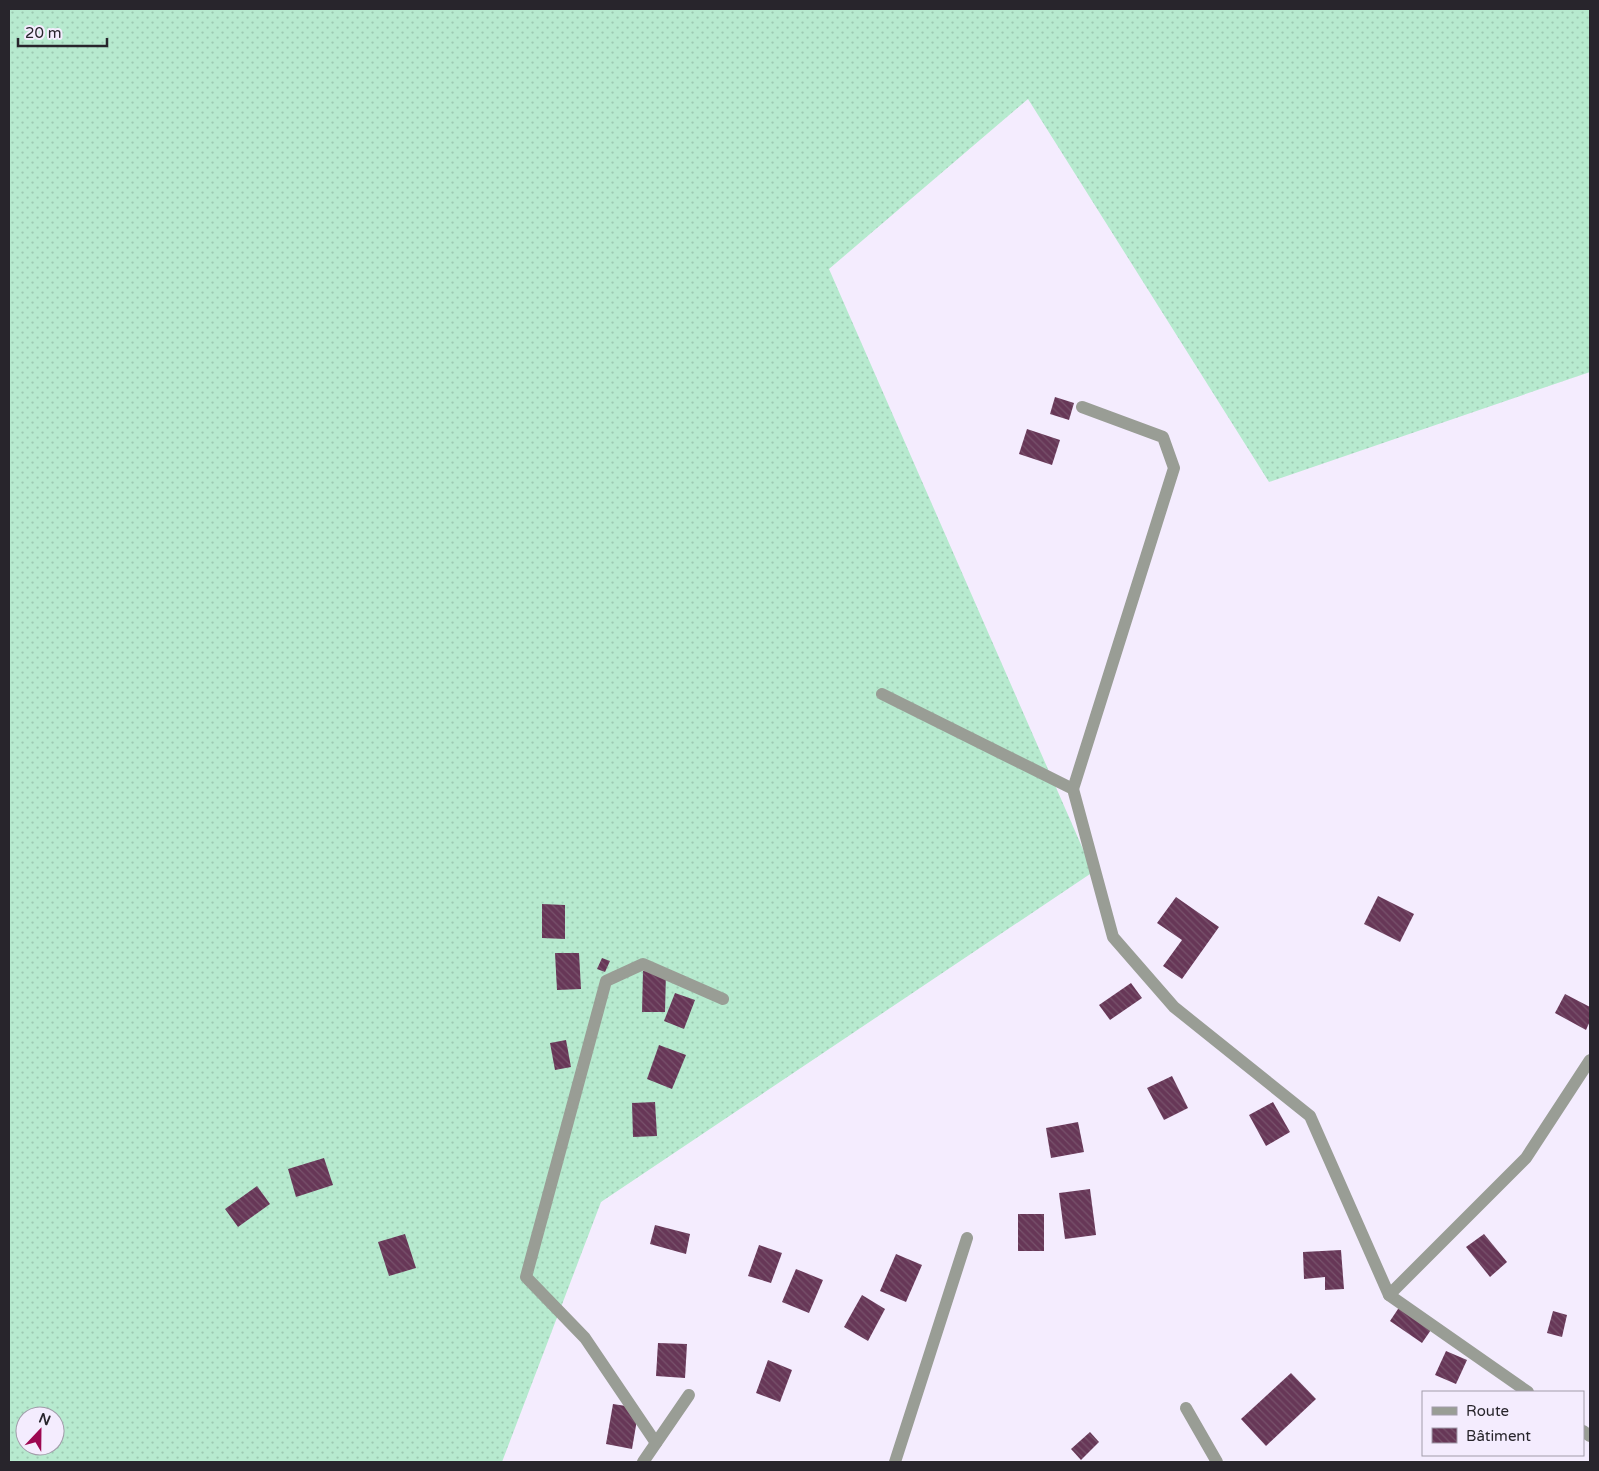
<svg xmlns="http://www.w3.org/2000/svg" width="1599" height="1471" font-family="'Varela Round',sans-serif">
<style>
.grass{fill:url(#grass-dots);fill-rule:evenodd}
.building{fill:url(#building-back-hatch)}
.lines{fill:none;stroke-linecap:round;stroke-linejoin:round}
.minor{stroke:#999d95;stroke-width:12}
</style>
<defs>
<pattern id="grass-dots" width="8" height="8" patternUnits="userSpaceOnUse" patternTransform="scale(1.25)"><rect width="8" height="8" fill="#b7eacf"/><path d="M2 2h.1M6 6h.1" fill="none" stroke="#9dc9b2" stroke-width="1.8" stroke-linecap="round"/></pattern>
<pattern id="building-back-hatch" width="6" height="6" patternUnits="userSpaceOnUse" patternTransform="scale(1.25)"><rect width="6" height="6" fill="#673757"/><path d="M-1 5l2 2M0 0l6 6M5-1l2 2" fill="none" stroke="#78526c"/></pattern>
</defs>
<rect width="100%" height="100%" fill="#f4ecfe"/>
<path class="grass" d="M9,9H1590V372L1269,482L1028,99L829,269L1093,872L601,1202L502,1462H9ZM25,1416H55V1446H25Z"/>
<g class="building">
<path d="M1055,397L1074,403L1069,420L1050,414Z"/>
<path d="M1027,429L1060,440L1052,465L1019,454Z"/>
<path d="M1378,896L1414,914L1400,942L1364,924Z"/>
<path d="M1176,897L1219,927L1182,979L1163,966L1182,940L1157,923Z"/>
<path d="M542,904L565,905V939L542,938Z"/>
<path d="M555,953H579L581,989L557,990Z"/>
<path d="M602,958L610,961L605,972L597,969Z"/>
<path d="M643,971L666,972L665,1012H642Z"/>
<path d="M1131,983L1142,998L1110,1020L1099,1005Z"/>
<path d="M675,993L695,1000L684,1029L664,1021Z"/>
<path d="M1565,994L1590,1007V1021L1586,1030L1555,1013Z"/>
<path d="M566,1040L571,1067L555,1070L550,1043Z"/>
<path d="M659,1045L686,1055L672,1089L647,1079Z"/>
<path d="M1172,1076L1188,1108L1164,1120L1147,1088Z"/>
<path d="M655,1102L657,1136L633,1137L632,1103Z"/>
<path d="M1273,1102L1290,1132L1266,1146L1249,1115Z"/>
<path d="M1078,1122L1084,1152L1051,1158L1046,1128Z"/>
<path d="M324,1158L333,1185L296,1197L288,1169Z"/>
<path d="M257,1186L270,1204L238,1227L225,1209Z"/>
<path d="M1090,1189L1096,1235L1065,1239L1059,1193Z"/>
<rect x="1018" y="1214" width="26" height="37"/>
<path d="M655,1225L690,1234L686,1254L650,1244Z"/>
<path d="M405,1234L416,1268L389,1276L378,1242Z"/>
<path d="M1484,1234L1507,1262L1490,1277L1466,1247Z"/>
<path d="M759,1245L782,1253L771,1283L748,1276Z"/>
<path d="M1341,1250L1344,1289L1325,1290V1277L1304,1279L1303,1252Z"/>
<path d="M896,1254L922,1265L906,1302L880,1291Z"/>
<path d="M796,1269L823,1280L809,1313L782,1302Z"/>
<path d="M862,1295L885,1309L868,1341L844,1327Z"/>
<path d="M1400,1306L1433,1327L1422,1343L1390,1321Z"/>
<path d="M1553,1311L1567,1315L1562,1337L1547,1333Z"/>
<path d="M658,1343L687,1344L685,1378L656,1376Z"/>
<path d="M1446,1351L1467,1360L1456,1384L1435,1375Z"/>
<path d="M768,1360L792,1370L780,1402L756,1393Z"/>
<path d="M1291,1373L1316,1399L1266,1446L1241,1419Z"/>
<path d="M613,1404L639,1408L632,1449L606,1444Z"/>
<path d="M1090,1432L1099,1442L1081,1460L1071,1449Z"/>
</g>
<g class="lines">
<g class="minor">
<path d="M882,694L1073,789L1113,937L1174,1007L1310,1116L1389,1295L1528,1392"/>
<path d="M1073,789L1174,468L1163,437L1082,407"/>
<path d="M1389,1295L1526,1158L1590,1060"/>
<path d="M1186,1408L1217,1462"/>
<path d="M1583,1431L1590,1436"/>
<path d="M656,1443L585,1338L526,1277L606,981L643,964L723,999"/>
<path d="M643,1462L689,1395"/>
<path d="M895,1462L967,1238"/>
</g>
</g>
<rect width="1599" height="1471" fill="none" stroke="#28252c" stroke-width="20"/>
<rect x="1422" y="1391" width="162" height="65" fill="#f4ecfe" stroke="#a29caa"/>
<rect x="1432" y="1407" width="25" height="8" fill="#999d95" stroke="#a29caa"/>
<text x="1466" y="1416" font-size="15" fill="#28252c">Route</text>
<rect x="1432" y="1428" width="25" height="15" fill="url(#building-back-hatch)" stroke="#a29caa"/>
<text x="1466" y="1441" font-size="15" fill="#28252c">Bâtiment</text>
<g transform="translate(40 1431) rotate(22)"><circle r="24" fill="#f4ecfe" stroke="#a29caa"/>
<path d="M0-4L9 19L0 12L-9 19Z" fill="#9d0751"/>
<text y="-8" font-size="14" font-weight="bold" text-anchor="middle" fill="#28252c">N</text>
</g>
<path d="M18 38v8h89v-8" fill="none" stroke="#28252c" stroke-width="2.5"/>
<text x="25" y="38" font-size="15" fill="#28252c" stroke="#f4ecfe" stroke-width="4" paint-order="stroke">20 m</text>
</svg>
